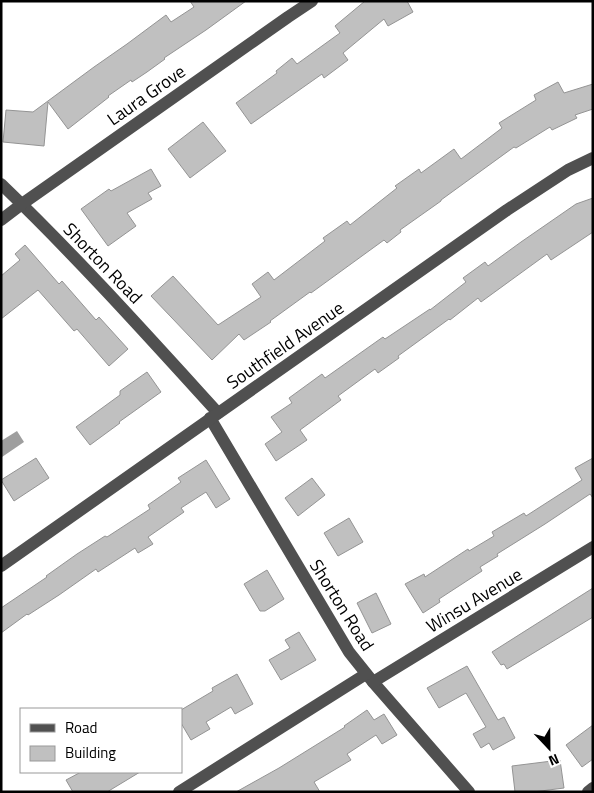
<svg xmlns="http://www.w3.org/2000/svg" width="594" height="793" font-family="'Titillium Web',sans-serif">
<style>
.water{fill:#9e9e9e}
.building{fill:#c0c0c0;stroke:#949494}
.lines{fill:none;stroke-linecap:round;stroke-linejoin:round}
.minor{stroke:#505050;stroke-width:12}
.labels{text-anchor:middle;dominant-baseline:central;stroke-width:4;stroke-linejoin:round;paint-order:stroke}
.street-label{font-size:18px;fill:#000;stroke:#fff}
</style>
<rect width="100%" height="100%" fill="#fff"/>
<path class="water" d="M17,431L24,442L2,457L1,441Z"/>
<g class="building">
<path d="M190,1H246L206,30L164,58L165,59L147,72L132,82L131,80L108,96L109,97L68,129L48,102L44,146L3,142L6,110L33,112L94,67L127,44L166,15L171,22L194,7Z"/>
<path d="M365,1H407L413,12L388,26L384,19L343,53L348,60L324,78L322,74L251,124L236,103L277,73L276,71L292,58L297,64L340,33L335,26Z"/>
<path d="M558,82L564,93L593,84V109L575,115L577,118L552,130L550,127L516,148L514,147L441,200V201L400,230L401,232L387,243L384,240L311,293L310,292L270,321L271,322L244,340L239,334L212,360L151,296L173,276L218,325L261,297L252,284L268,272L274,280L325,241L323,238L347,221L350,225L397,188L395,186L419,169L421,173L454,149L461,159L502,128L499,123L536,100L534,95Z"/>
<path d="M203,122L226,151L190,178L168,149Z"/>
<path d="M151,169L161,186L148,193L152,199L127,213L136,226L108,246L81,209L109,189L111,191Z"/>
<path d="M593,198V232L551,260L547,254L481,302L478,298L450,320L449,319L398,356L399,358L378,373L375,369L338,396L341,400L300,430L307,440L276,461L265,444L282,432L271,417L292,403L289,398L322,374L325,378L383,337L385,339L430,309V310L466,282L463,278L485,262L488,266L521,242L576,204Z"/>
<path d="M25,245L59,284L62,281L96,320L99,317L128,349L109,366L77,329L74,331L38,290L1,319V276L20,260L15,254Z"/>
<path d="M147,372L161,392L119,422L120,423L90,445L76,427L120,395V391Z"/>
<path d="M36,458L49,478L14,501L1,480Z"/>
<path d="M593,458V498L590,494L545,524L497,554L498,556L480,567L482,571L439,599L440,602L423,613L405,584L424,574L425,577L468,549L469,551L494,536L492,532L524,513L526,516L582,480L575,468Z"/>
<path d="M206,460L230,499L216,508L206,492L181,508L184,512L148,537L153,544L138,553L135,548L98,572L96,569L59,595L28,615L27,614L1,633V608L47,577L46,576L77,554L105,536L107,537L150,509L148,505L181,482L178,478Z"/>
<path d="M312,478L325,495L298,516L285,498Z"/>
<path d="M349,518L363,542L338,556L324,533Z"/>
<path d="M267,570L284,599L265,611H260L244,584Z"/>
<path d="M593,588V617L507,669L504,664L501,665L492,652Z"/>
<path d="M376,593L391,624L372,633L357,603Z"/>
<path d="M299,632L316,660L281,680L269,660L290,648L285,640Z"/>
<path d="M467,666L498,720L504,717L515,738L493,750L489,743L481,748L473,734L486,727L466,693L439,708L427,688Z"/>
<path d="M237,674L253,704L235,714L231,707L206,722L210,729L191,740L181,723V710L213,691L212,688Z"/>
<path d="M367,710L374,720L384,714L397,735L382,744L376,735L347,754L351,760L314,782L320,792H236L279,768L345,727L344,726Z"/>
<path d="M593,725V759L582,767L566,745Z"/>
<path d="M560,760L564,788L533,792H515L512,766Z"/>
<path d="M81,772H140L107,792H73L66,780Z"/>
</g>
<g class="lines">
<g class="minor">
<path d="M1,184C77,257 147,335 218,413"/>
<path d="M1,220L22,204L288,17L312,1"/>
<path d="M210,418L349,652L373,682L469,792"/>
<path d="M1,566L507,210L568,170L593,158"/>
<path d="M373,682L593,547"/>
<path d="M179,792L366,674"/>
<path d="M588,792L593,788"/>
</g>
</g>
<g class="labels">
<g class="street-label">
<text transform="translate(146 95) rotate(-35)">Laura Grove</text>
<text transform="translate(103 263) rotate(46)">Shorton Road</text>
<text transform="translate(285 345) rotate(-35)">Southfield Avenue</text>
<text transform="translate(474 600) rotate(-31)">Winsu Avenue</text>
<text transform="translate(342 605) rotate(58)">Shorton Road</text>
</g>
</g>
<rect width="594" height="793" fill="none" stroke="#000000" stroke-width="5"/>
<rect x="20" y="708" width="162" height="65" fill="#ffffff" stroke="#999999"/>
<rect x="30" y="724" width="25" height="8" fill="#505050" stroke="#999999"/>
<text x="65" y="733" font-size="15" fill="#000000">Road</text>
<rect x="30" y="746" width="25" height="15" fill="#c0c0c0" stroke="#999999"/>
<text x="65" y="758" font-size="15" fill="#000000">Building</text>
<g transform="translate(549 748) rotate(158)" stroke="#ffffff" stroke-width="4" paint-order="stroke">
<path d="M0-4L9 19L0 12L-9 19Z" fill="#000000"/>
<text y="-8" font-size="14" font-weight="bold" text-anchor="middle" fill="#000000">N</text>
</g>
</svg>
